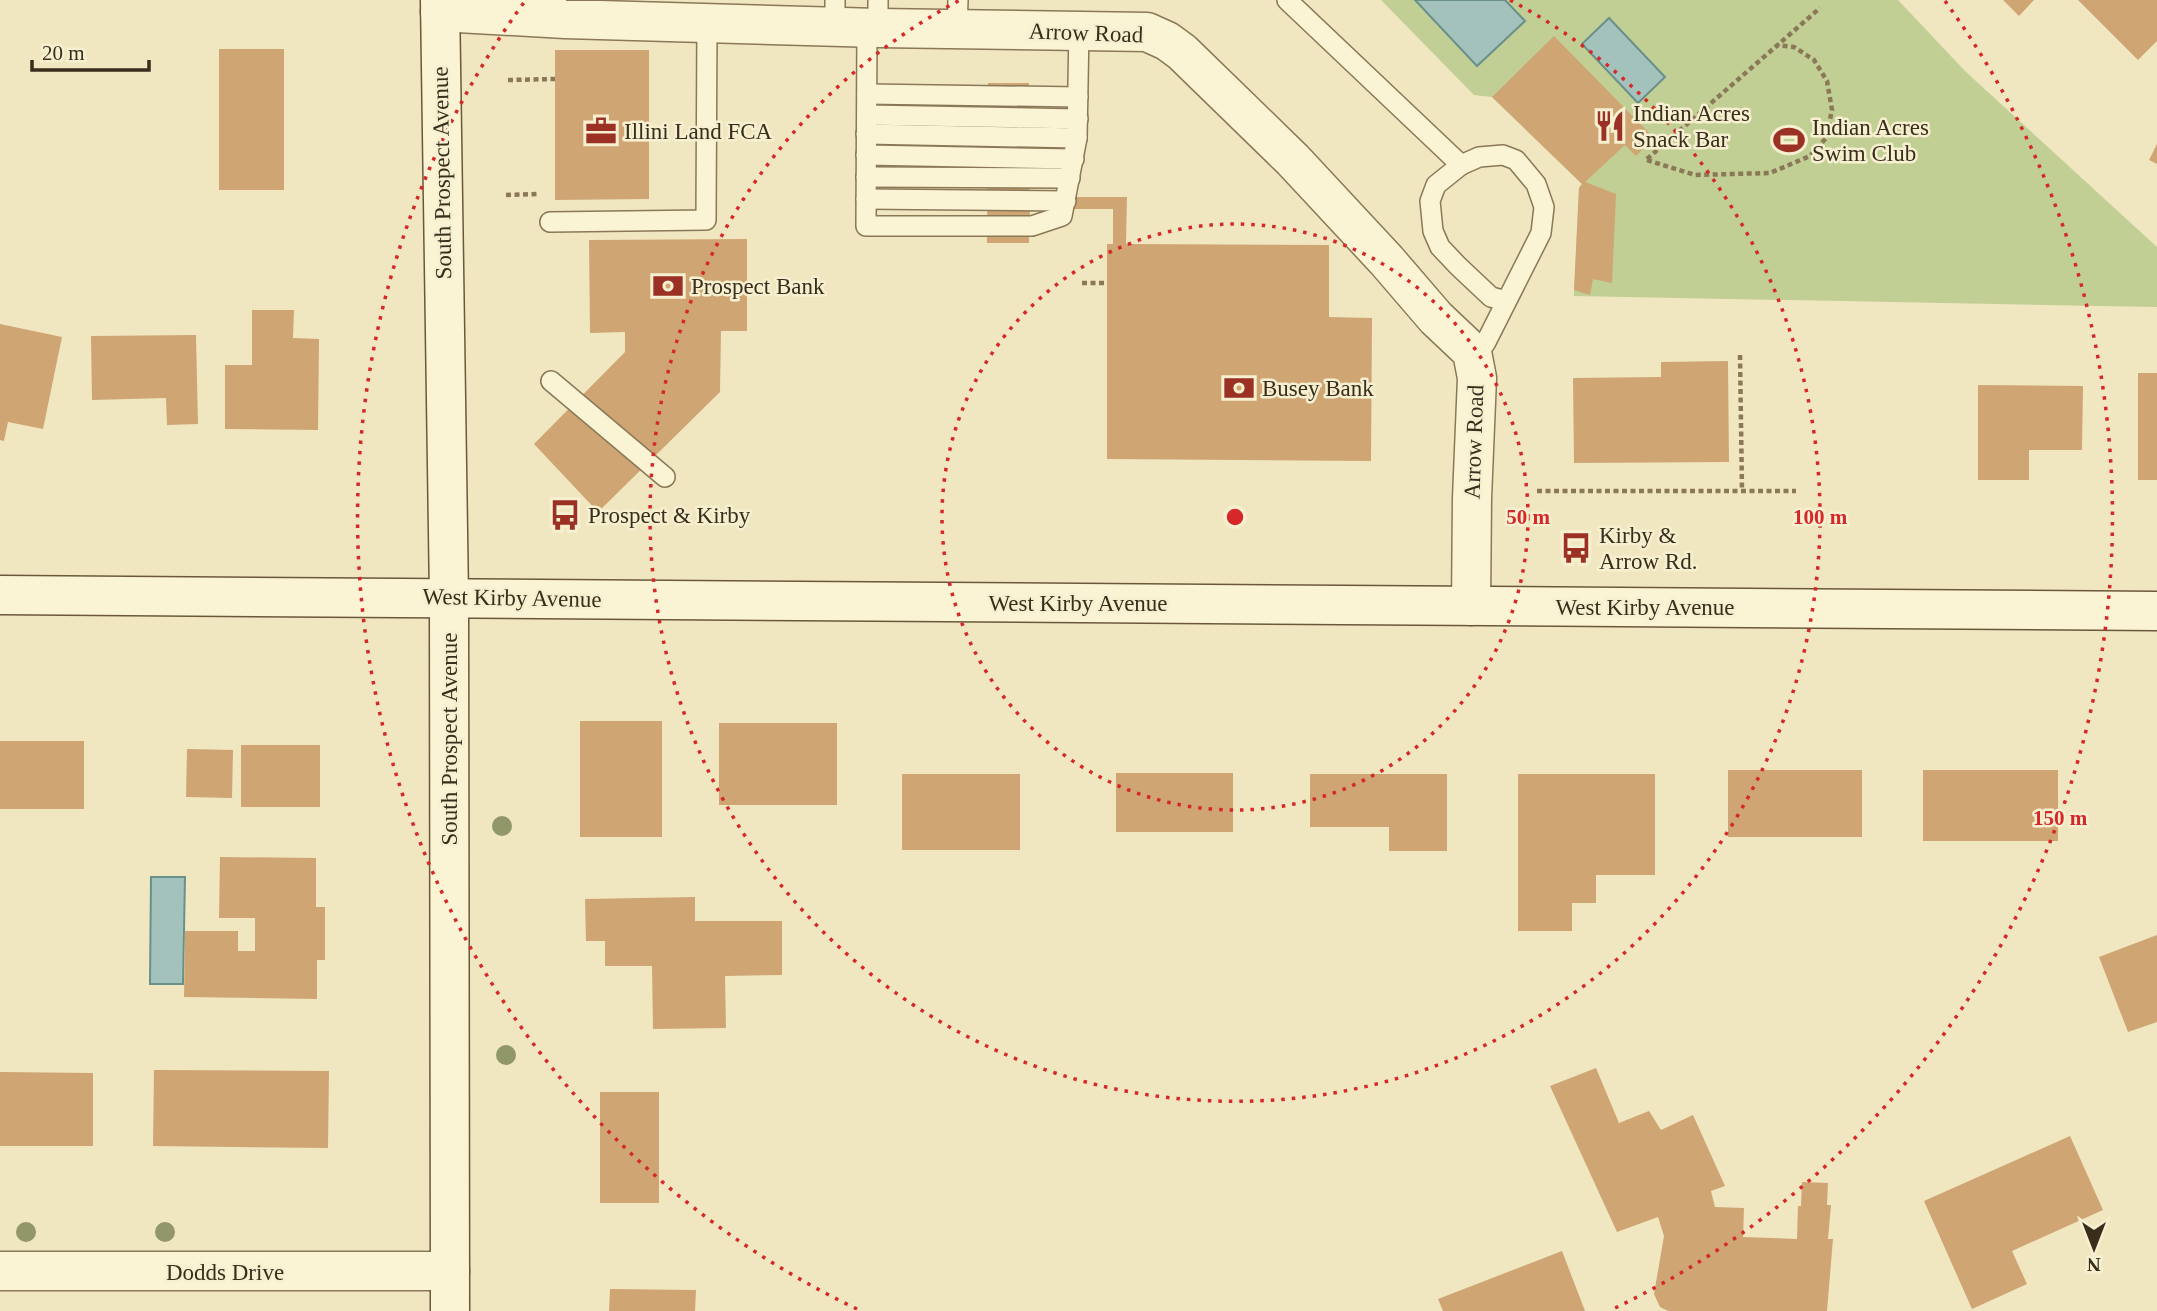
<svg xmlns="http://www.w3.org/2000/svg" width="2157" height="1311" font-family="Georgia,serif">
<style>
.green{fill:#c1ce94}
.water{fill:#a3c2bc;stroke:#6a908b;stroke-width:2}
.building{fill:#cfa574}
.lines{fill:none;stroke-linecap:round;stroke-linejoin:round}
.service-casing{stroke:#8a7857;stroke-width:22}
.minor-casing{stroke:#8a7857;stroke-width:41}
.secondary-casing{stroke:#6b583b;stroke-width:41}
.path{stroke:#8a7857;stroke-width:4.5;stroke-dasharray:5 3.5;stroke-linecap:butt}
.service{stroke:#faf3d4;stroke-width:19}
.minor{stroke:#faf3d4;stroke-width:38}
.secondary{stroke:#faf3d4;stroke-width:38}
.tree{fill:#919769}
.ring{fill:none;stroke:#d62828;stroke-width:3.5;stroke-dasharray:3.5 7}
.labels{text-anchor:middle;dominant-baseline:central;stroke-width:5;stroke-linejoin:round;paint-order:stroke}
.street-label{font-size:23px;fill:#392d1c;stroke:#f7f0d0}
.poi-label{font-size:23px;fill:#392d1c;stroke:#f7f0d0;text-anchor:start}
.centre{fill:#d62828;stroke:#f7f0d0;stroke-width:3.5}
.ring-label{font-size:21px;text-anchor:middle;font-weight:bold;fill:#d62828;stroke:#f7f0d0;stroke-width:5;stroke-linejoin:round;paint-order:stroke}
</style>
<rect width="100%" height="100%" fill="#f0e7c0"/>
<path class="green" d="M1381,0H1898L1966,72L2157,247V307L1574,296L1579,188L1582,184L1492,97L1474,95Z"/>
<g class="water">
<path d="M1415,0H1505L1525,21L1477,66Z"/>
<path d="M1609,18L1665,77L1638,103L1582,44Z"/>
<path d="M151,877H185L183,984H150Z"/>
</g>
<g class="building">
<path d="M2003,0H2034L2019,16Z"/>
<path d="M2078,0H2157V41L2138,60Z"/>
<path d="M1554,36L1654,138L1636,156L1625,145L1585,182L1616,194L1612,283L1593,279L1590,295L1574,290L1579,188L1582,184L1492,97Z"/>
<rect x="219" y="49" width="65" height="141"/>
<path d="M555,50H649V199L555,200Z"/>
<path d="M988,83H1029V197H1127L1126,244L1329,245V317L1372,318L1371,461L1107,459V244H1113V209H1030L1029,243H987Z"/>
<path d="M2157,144V164L2149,160Z"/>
<path d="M747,239V331H721L720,392L598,512L534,444L625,352V332L590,333L589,240Z"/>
<path d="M252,310H294L293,338L319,339L318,430L225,429V365H252Z"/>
<path d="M0,324L62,337L43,429L8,422L4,441L0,440Z"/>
<path d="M196,335L198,424L167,425L166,398L92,400L91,336Z"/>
<path d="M1728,361L1729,462L1574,463L1573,378L1661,377V362Z"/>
<rect x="2138" y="373" width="19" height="107"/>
<path d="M1978,385L2083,386L2082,450H2029V480H1978Z"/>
<rect x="580" y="721" width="82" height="116"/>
<rect x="719" y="723" width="118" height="82"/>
<rect x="0" y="741" width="84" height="68"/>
<rect x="241" y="745" width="79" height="62"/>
<path d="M187,749L233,750L232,798L186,797Z"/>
<rect x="1728" y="770" width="134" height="67"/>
<rect x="1923" y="770" width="135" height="71"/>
<rect x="1116" y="773" width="117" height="59"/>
<rect x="902" y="774" width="118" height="76"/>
<path d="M1310,774H1447V851H1389V827H1310Z"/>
<path d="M1518,774H1655V875H1596V903H1572V931H1518Z"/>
<path d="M220,857L316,858V907H325V960H317V999L184,997L185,931H238V951H255V918H219Z"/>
<path d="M695,897V921H782V975L725,976L726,1028L653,1029L652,966H605V941H586L585,899Z"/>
<path d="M2157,935V1022L2128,1032L2099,957Z"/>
<path d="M1596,1068L1619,1123L1649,1111L1661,1130L1693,1115L1725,1186L1711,1191L1715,1207L1744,1208L1743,1237L1797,1239L1798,1206H1801L1802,1182L1828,1183L1827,1205H1831L1828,1239H1833L1827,1311H1668L1660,1307L1654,1294L1664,1236L1658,1217L1617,1232L1550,1086Z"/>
<path d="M154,1070L329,1071L328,1148L153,1146Z"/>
<path d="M0,1072L93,1073V1146H0Z"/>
<rect x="600" y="1092" width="59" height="111"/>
<path d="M2070,1136L2103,1210L2012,1251L2027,1284L1972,1309L1924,1201Z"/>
<path d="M1562,1251L1585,1311H1443L1438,1299Z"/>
<path d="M610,1289L696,1290L695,1311H609Z"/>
</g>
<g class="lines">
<defs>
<g id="service">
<path d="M835,0V26"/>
<path d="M878,0V28"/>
<path d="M1287,0L1461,165"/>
<path d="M867,27L866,226H1032L1062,216L1077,138L1079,29"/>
<path d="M957,30L958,0"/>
<path d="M867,94L1078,97"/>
<path d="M867,115L1078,119"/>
<path d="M866,134L1077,138"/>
<path d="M866,155L1074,159"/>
<path d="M866,177L1070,178"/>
<path d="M866,199L1066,201"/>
<path d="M550,222L706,220L707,22"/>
<path d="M1475,358L1486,342L1541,233L1544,207L1536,184L1516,160L1503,155L1479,157L1461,165L1436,185L1430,201L1433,231L1440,247L1458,266L1491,297L1506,301"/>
<path d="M551,381L665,477"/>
</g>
<g id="minor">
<path d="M440,12L565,19L878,28L1147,32L1167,41L1182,52L1293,160L1387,261L1436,318L1472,352L1477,378L1472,498L1471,606"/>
<path d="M0,1271H450"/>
</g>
<g id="secondary">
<path d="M440,0L449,598L450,1311"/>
<path d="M0,595L2157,611"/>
</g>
</defs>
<use href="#service" class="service-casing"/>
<use href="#minor" class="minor-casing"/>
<use href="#secondary" class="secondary-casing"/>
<g class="path">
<path d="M508,80L555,79"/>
<path d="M1647,159L1820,8"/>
<path d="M1647,160L1695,175L1770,173L1810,156L1826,138L1832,110L1827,81L1814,60L1794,47L1777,45"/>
<path d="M506,195L537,194"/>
<path d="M1082,283H1107"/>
<path d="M1740,355L1742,490"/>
<path d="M1537,491H1796"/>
</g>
<use href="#service" class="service"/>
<use href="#minor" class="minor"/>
<use href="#secondary" class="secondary"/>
</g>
<g class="tree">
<circle cx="502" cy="826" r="10"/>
<circle cx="506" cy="1055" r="10"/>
<circle cx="26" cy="1232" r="10"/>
<circle cx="165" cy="1232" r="10"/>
</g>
<g class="ring">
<circle cx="1235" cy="517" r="293"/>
<path d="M1510 0A585 585 0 1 1 960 0"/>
<path d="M857 1309A878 878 0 0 1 525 1M1945 1A878 878 0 0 1 1613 1309"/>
</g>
<defs>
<symbol id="restaurant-bare" viewBox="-9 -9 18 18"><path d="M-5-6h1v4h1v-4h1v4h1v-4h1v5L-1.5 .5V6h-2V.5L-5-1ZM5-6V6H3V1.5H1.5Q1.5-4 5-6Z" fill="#9b3125" stroke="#f7f0d0" stroke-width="2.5" paint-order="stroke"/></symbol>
<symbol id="office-bare" viewBox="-9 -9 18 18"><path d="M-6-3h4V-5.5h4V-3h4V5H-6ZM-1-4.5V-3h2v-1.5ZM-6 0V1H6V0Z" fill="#9b3125" stroke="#f7f0d0" stroke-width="2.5" paint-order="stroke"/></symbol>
<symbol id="stadium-bare" viewBox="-9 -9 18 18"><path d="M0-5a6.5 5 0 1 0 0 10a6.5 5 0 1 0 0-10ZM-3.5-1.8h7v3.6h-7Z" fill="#9b3125" stroke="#f7f0d0" stroke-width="2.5" paint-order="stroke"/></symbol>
<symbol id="bank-bare" viewBox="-9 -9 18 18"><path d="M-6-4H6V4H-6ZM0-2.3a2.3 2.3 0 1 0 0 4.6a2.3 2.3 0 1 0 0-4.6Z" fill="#9b3125" stroke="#f7f0d0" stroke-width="2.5" paint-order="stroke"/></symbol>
<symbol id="bus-bare" viewBox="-9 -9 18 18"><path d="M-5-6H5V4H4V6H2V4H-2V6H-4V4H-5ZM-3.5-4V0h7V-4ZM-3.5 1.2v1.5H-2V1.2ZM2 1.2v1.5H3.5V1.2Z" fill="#9b3125" stroke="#f7f0d0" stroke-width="2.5" paint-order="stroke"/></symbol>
</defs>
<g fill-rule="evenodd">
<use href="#restaurant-bare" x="1588" y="104" width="44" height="44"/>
<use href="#office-bare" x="579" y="109" width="44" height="44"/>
<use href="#stadium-bare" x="1767" y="118" width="44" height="44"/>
<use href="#bank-bare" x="646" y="264" width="44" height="44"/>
<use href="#bank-bare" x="1217" y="366" width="44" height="44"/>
<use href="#bus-bare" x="543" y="493" width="44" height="44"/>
<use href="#bus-bare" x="1554" y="526" width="44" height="44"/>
</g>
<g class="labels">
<g class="street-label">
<text transform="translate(1086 33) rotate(2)">Arrow Road</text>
<text transform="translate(442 173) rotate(-91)">South Prospect Avenue</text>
<text transform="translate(1474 442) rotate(-88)">Arrow Road</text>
<text transform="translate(512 598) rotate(1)">West Kirby Avenue</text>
<text x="1078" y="603">West Kirby Avenue</text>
<text x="1645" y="607">West Kirby Avenue</text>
<text transform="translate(449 739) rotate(-90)">South Prospect Avenue</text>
<text x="225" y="1272">Dodds Drive</text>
</g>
<g class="poi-label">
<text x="1633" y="113">Indian Acres<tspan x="1633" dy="26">Snack Bar</tspan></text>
<text x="1812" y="127">Indian Acres<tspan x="1812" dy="26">Swim Club</tspan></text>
<text x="624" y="131">Illini Land FCA</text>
<text x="691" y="286">Prospect Bank</text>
<text x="1262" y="388">Busey Bank</text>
<text x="588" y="515">Prospect &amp; Kirby</text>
<text x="1599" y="535">Kirby &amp;<tspan x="1599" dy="26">Arrow Rd.</tspan></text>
</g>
</g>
<circle cx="1235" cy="517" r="10" class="centre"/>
<g class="ring-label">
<text x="1528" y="524">50 m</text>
<text x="1820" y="524">100 m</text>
<text x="2060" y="825">150 m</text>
</g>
<g transform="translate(2094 1248) rotate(180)" stroke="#f7f0d0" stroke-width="5" paint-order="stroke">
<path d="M0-5L12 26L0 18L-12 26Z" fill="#392d1c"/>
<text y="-10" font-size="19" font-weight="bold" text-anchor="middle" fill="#392d1c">N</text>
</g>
<path d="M32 60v10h117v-10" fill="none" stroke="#392d1c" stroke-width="3.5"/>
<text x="42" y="60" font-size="21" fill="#392d1c" stroke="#f7f0d0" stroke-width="5" paint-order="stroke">20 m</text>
</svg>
